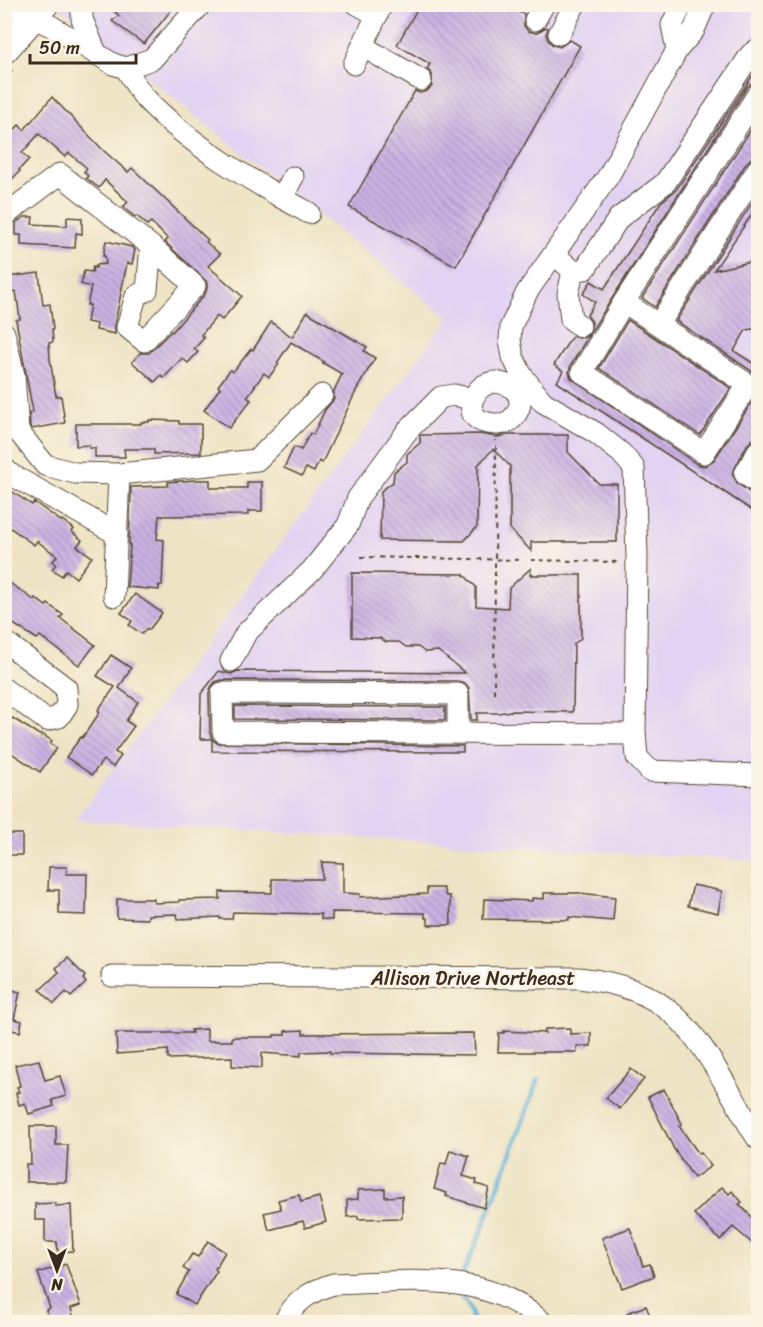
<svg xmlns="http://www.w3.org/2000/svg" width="763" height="1327" font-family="Sriracha,sans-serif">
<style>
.built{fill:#e3d3f2}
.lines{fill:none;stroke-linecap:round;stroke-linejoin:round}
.stream{stroke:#5db1d9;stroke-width:4.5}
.building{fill:url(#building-back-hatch)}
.minor-casing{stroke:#564637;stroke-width:23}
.major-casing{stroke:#564637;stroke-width:29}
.path{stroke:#564637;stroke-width:2;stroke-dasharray:4.5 4.5;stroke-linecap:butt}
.minor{stroke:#fff;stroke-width:21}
.major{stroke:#fff;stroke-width:27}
.labels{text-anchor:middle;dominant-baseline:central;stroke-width:6;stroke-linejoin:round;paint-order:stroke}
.street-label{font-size:20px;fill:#3b2a1e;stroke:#fcf5e5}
</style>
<defs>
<pattern id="building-back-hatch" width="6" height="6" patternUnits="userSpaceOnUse" patternTransform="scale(1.5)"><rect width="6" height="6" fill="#cab3e4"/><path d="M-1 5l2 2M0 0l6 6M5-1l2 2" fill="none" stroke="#a592b8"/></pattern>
</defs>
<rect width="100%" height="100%" fill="#fcf5e5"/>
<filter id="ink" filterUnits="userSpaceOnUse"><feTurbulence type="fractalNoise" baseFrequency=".0167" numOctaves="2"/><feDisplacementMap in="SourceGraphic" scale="12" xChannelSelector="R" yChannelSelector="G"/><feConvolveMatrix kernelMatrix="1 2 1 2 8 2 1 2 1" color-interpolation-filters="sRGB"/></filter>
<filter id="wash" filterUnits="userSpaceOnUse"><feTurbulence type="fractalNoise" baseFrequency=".008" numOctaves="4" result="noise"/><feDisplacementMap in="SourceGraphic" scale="24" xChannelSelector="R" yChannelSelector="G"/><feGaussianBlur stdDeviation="1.35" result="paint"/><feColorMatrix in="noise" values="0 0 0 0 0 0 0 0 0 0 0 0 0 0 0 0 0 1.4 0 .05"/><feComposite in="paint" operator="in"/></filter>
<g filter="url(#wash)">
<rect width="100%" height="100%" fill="#eee4c5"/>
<path class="built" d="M57,5H758V861L75,820L448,318Z"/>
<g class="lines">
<g class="stream">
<path d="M463,1273L482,1230L538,1080"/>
<path d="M458,1292L470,1308L473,1322"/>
</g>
</g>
<g id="blocks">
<g class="building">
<path d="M107,4H176L144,44L112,21L119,16Z"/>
<path d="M420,4H523L519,12L524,14V26L528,31L536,33L546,27L548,28L546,34L548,40L553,45L560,47L570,40L580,46L456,266L349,207L415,91L420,93L427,91L432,86V74L427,69L430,64L397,45Z"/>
<path d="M759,66V81L752,83L747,87L590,333L592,322L587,315L595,302L583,294L591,281L604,289L661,202L676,190Z"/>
<path d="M52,97L104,151L128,172L132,168L208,240L206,242L220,254L208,266L242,296L222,320L217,316L201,335L204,338L194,349L198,352L188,363L182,358L164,378L161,375L155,382L132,362L140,353H149L171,331L172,332L205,294L207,288V282L165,242L168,239L151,222L147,225L137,216L135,217L123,207L128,202L105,180L99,188L86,178L88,176L84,172L87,168L69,153L65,157L39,134L22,153L29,159L19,170L20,171L10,181L4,176V140L19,125L24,130Z"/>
<path d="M759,117V156L753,157L747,162L655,307L642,298Z"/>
<path d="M759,192V204L714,270L759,260V328L746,330L734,351L759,367V376L676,321Z"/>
<path d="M24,217H33L32,224L67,226V217L82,218V234L76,233L75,248L21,245V235H16V223Z"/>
<path d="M106,241L132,247L135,250L132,264L127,263L115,323V334L96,330L97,324L87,322L90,305H87L91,287L81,284L84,271L92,272L93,267L96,268V265L106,264L105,256H103Z"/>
<path d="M39,273L43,305L50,304L53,329H52L53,342L49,343L50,359L56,396H61L65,423L32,429L30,426L29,413L33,412L16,320L20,319L16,291L9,292L7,277Z"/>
<path d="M307,312L367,347L364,351L375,358L357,389L322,463L319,461L314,472L306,468L302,476L284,468L294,447L301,450L310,433L313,435L325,410L334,399V391L342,374L323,363L324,362L291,342L277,363L279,364L269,377L264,373L247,397L251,400L229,428L204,410L220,388L218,386L230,370L233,372L251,349L253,350L271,322L292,337Z"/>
<path d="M628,320L731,388L700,435L599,368Z"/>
<path d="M590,333L571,365L569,372L571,378L697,464L704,466L714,460L752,402L759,404V438L752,440L747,445L732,474L738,484L751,493L759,496V515L557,382L563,371L554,365L572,336L584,338Z"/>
<path d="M149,420L179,421V424H201V453L154,454V449H124L125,457H95V448H89V445L76,446V424H141V422H149Z"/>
<path d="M480,434L497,437L508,435H568V452L599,484H617V542H531V551L510,529V466L493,449L478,465L477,527L464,541L380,540L381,491L393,482L394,472L407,462V454L420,443V436L421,435Z"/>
<path d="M195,480H210V488H247V482H262V511H248V515L159,516L157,539L164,540L162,586L159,585V590L127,587L130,545H129L131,487L168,486V482Z"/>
<path d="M4,486L32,505L34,502L61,521L62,520L74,529L72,532L82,540L77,546L92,557L76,578L66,570L62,576L52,569L56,564L53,561L57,556L37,541L34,545L4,523Z"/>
<path d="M531,568L530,575H581V638L574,644L573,712L510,711L498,713H477V720H471L469,688L465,683L458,681L222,680L215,682L211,687L209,693L210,733L212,739L217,743L463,746V752L212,751V739H200L201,694L219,671L231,674L238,671L465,673L438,651L425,652L418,647H406L399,642H386L380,638L352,637V573L463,574L476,587V606L508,608L509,588Z"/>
<path d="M4,579L34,600L35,598L46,606L48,604L63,615L60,618L95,645L79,665L40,636L37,639L4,618Z"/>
<path d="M135,594L162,613L149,630L147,628L142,634L129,625L132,621L121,613Z"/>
<path d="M111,655L131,668L119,688L138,702L126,721L134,726L115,752L121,756L113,767L103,760L92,775L66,757L81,737L82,738L100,712L98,710L115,687L97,676Z"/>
<path d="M235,706L445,707V720L235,719Z"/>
<path d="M9,716L41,736L42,734L52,741L50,744L57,748L40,772L4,748V724Z"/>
<rect x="4" y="834" width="18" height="21"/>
<path d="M322,862L343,863V893L360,894V897L427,894V888H443L446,896H450L451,925H428V918H425V913L332,912V920L321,919V914L233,912L232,919H220V917L178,919L177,914L148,915V919L117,918V899H154V903L179,902V900L220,899V892L272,893V879H322Z"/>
<path d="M49,867H67L66,874H87L86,915L59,914V890H48Z"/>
<path d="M693,885L722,891L718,913L688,906Z"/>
<path d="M544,893H579L615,897L613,921L569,917V920L483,919L484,899L532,901V898L544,899Z"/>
<path d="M67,958L85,976L83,979L86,983L71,997L66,992L54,1004L40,990L59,972L56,968Z"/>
<path d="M4,988L20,992L14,1019L22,1021L20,1032L12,1030L9,1041L4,1040Z"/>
<path d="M570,1028V1034L591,1033V1046H577V1052H498L499,1033H504V1031L545,1033V1029Z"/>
<path d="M207,1029V1041H232V1037H274V1035H285V1031L303,1030V1034L474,1033L475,1055L330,1053V1051L301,1052V1056L262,1053V1068L232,1066V1057L168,1059V1050L117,1054L116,1033H192L191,1030Z"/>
<path d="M39,1060L45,1080L60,1076L66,1096L52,1100L54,1106L29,1114L25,1103L19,1105L16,1093L19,1092L17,1087L20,1086L15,1065Z"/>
<path d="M631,1069L644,1079L620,1109L606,1098Z"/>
<path d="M664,1089L682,1124L679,1126L699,1154L701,1153L711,1166L694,1178L674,1149L648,1097Z"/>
<path d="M30,1126H56V1145H68L66,1182H26V1164H31Z"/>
<path d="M450,1150L469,1156L463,1176L477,1180L476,1184L489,1188L484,1208L446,1196L447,1193L434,1189L441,1163L446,1164Z"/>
<path d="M722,1187L729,1194L732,1191L742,1202L739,1204L759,1224V1249L733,1227L720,1240L694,1214Z"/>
<path d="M385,1189V1197L402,1196V1218L358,1219V1216L347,1217V1200L358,1199V1190Z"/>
<path d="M299,1195L301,1202L319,1197L326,1222L305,1228L303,1221L269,1230L264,1213L281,1209L278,1200Z"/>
<path d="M55,1203V1206L71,1205L73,1251L58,1252L57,1242H45V1220H35V1204Z"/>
<path d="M630,1228L643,1266L650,1264L654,1276L622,1288L602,1238Z"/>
<path d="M208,1241L225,1252L215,1269L217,1271L195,1305L176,1294L189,1272L183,1268L192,1254L198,1257Z"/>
<path d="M66,1264L81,1305L71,1308L74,1319L63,1323H51L46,1310L50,1308L38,1273Z"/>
<path d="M646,1306L653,1323H631L627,1313Z"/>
</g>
</g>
</g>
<g filter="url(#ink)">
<use href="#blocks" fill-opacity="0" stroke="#564637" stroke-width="1.5"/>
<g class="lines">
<defs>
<g id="minor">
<path d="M6,4L51,26L113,64L126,68L152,59L201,4"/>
<path d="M82,4V19L96,53"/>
<path d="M357,4L377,15"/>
<path d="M705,4L694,30L677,50L609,175L527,292L511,326L510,340L513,357L521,374L543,402L596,433L621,453L634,468L637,555L635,734L637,757L650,771L758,775"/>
<path d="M535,20L544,4"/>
<path d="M559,34L575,4"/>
<path d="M362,46L421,80"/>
<path d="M677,50L672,25L682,4"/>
<path d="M354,64L382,4"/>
<path d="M126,68C132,78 138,91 146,99C192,147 252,181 309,213"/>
<path d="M282,198L293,177"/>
<path d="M4,216L60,174L151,246L195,286L144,341L127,327L136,296L147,290L151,246"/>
<path d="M554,254L573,271L585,269L619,218L665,183L751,54L758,49"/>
<path d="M573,271L568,294L571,319L580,326"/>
<path d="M624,302L758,391"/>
<path d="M659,324L758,169"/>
<path d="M4,333L14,375L18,431L45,465L75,473L119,474L257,460L322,395"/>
<path d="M493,382C515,383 530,400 512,419C503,427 480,425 473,414C472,412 472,408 471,405C474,393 480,385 493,382Z"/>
<path d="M748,385L704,453L582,372L624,302L758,94"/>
<path d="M758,451L745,474L758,483"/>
<path d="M4,468L10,474L117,534"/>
<path d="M114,596L119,474"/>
<path d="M4,641L66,688L67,705L59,717L46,720L4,689"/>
<path d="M231,661L246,633L312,570L348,525L358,498L408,430L441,397L454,395L472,399"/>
<path d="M458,733V694L222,693L223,732L635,734"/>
<path d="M112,976L579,978C667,988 690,1024 732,1095C741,1110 748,1125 758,1139"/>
<path d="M284,1322C295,1301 311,1291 333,1284C405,1282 485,1269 542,1322"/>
</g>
<path id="major" d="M4,50L45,4"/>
</defs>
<use href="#minor" class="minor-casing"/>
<use href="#major" class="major-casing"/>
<g class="path">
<path d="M4,79L12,70"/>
<path d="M751,210L758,215"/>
<path d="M361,557L522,560"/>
<path d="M531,560L619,562"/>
<path d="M494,693L496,440"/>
</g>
<use href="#minor" class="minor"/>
<use href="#major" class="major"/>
</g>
</g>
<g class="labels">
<g class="street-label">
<text x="473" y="978">Allison Drive Northeast</text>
</g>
</g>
<rect width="763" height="1327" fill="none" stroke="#fcf5e5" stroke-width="24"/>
<g transform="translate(57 1270) rotate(180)" stroke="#fcf5e5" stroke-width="4.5" paint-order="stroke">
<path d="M0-4.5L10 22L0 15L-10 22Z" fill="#3b2a1e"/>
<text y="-9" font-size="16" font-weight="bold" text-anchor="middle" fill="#3b2a1e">N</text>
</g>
<path d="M30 54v9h106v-9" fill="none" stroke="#3b2a1e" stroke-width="3"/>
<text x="39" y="54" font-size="18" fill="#3b2a1e" stroke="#fcf5e5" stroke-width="4.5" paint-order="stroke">50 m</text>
</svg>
